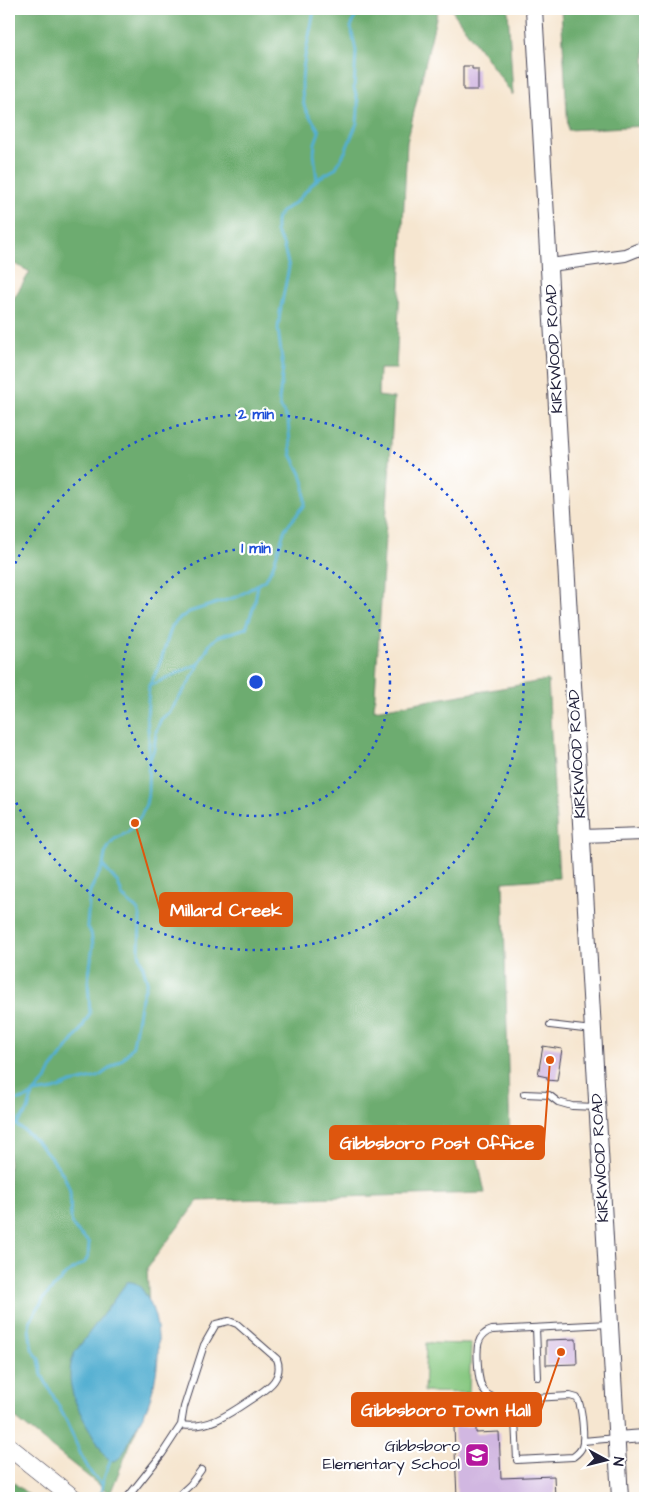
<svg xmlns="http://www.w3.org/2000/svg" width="654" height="1507" font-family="'Architects Daughter',sans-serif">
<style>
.green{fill:#87c881;stroke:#54755e}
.forest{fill:#6dac6f;stroke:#486755}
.water{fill:#53afd1;stroke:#3a6886}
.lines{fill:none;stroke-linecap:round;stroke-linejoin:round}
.stream{stroke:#53afd1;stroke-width:3}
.building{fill:#d1b7e1}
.service-casing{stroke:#423f51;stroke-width:8}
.minor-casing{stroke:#423f51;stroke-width:14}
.tertiary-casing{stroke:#423f51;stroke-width:18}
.secondary-casing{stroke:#423f51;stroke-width:19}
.service{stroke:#fff;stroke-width:6}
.minor{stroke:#fff;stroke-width:12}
.tertiary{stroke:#fff;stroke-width:16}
.secondary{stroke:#fff;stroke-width:18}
.ring{fill:none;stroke:#1d4ed8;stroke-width:2.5;stroke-dasharray:2.5 5}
.labels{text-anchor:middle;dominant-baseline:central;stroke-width:4.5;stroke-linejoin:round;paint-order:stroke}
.street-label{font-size:16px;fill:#22223b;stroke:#fff}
.poi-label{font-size:16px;fill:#22223b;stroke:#fff;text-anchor:end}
.centre{fill:#1d4ed8;stroke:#fff;stroke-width:2.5}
.ring-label{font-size:15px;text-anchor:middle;font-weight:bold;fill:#1d4ed8;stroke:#fff;stroke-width:4.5;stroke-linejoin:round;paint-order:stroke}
.leader{fill:none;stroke:#de560e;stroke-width:2}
.callout-dot{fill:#de560e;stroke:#fff;stroke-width:2}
.callout{fill:#de560e;stroke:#de560e;stroke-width:2}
.callout-label{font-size:18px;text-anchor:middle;font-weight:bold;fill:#fff}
</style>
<rect width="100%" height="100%" fill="#fff"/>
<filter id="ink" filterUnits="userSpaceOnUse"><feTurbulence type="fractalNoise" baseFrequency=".02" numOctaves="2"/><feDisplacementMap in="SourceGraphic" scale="10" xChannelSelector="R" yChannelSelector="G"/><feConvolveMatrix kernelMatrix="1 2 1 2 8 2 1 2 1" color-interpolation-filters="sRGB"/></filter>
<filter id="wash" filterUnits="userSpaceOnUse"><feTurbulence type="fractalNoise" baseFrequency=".0096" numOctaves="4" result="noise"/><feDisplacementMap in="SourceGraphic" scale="20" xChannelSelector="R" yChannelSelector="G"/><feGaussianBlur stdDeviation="1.12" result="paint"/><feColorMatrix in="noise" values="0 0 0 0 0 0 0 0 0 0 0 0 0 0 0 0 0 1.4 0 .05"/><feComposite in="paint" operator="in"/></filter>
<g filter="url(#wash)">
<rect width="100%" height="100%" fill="#f6e6d0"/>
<path class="green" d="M426,1343L471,1344L469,1393L424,1392Z"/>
<g class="forest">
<path d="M9,9H438L407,142L396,369H379L378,396L394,398L374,710L548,680L559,878L503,882L510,1141L473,1137L485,1193L198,1201L147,1268L153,1388L110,1494L9,1413V306L30,272L9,261Z"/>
<path d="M451,9H508L513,95Z"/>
<path d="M561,9H645V126L568,130Z"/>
<path d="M9,1479L33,1498H9Z"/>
</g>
<path class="water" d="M127,1282C136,1281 140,1286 145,1294C164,1322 160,1368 150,1399C147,1411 139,1422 133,1433C128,1442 124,1458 114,1461L110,1460L104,1455C88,1424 58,1389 75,1352Z"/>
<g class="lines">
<g class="stream">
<path d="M314,9C310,40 297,73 304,105C306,115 316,122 319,132L315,143L314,154L317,180"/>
<path d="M149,686L198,664"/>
<path d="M149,762L154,749L156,732L161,719L169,713L190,681L210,644L217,637L246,628L254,606L258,585"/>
<path d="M9,1102L27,1098L34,1093L46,1080L51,1069L79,1033L90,1013L88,982L93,945L91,933L87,925L90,891L103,866L105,854L109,846L115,839L128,832L141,816L146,804L148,794L149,739L147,717L149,686L158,669L172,626L179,619L189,612L239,596L266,579L273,566L285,529L305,505L304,484L301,474L291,454L288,421L281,408L279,400L283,368L278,329L280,312L289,267L283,244L276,232V220L281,212L296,202L317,179L335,169L345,152L357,123L358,111V102L354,88L356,51L351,27L355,17L361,13L364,9"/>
<path d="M9,1121C29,1130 66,1169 70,1192C71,1202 69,1219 73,1226C77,1233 84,1237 89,1243L88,1257L85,1262L65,1275L44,1298L30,1321L29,1329L32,1349L39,1359L42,1375L67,1422L81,1455L91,1473L102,1484"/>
<path d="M17,1125C19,1119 25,1116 28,1110C30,1104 30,1099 34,1093L54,1090L71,1083L98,1077L124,1058L133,1046L140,1005L147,981L139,952L140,916L137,909L123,897L118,883L103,866"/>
<path d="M101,1495L102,1484L111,1458"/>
</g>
</g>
<g id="blocks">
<g class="building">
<path d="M463,66H472V69H478V90H463Z"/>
<path d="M543,1046L562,1049L557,1081L547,1080V1077L538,1075Z"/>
<path d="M576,1339L577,1364L546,1365V1340Z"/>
<path d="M476,1426V1433L499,1432L501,1478L554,1476L555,1498H457L454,1427Z"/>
</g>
</g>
</g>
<g filter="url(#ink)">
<use href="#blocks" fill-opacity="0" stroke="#423f51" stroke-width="1"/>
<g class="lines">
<defs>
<g id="service">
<path d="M550,1025L592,1030"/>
<path d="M524,1094L549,1095L558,1102L572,1106L596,1107"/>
<path d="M536,1328L538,1377"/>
<path d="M570,1396L577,1398C582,1405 585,1439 582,1447C580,1452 577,1454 573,1457L517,1460L514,1399Z"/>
<path d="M514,1399C486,1401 479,1392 478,1366C477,1351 475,1335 492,1330L609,1324"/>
<path d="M583,1441L616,1438"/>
<path d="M127,1498L162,1454L181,1425L184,1407L204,1345L216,1324L229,1321L237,1324L277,1359C280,1367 279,1374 274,1381C269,1388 260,1393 253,1398C231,1413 208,1430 181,1425"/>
<path d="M176,1498L190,1485L201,1470"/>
</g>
<g id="minor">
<path d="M550,265L625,255L645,247"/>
<path d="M581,836L645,834"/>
<path d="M616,1438L645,1436"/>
</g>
<path id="tertiary" d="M534,9L620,1498"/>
<path id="secondary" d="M9,1447L73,1498"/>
</defs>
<use href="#service" class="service-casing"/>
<use href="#minor" class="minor-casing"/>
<use href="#tertiary" class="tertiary-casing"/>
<use href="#secondary" class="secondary-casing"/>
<use href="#service" class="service"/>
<use href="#minor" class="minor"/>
<use href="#tertiary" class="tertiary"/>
<use href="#secondary" class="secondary"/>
</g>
</g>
<g class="ring">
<circle cx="256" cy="682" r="134"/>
<path d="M9 577A268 268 0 1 1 9 787"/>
</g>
<defs>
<symbol id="school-square" viewBox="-11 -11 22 22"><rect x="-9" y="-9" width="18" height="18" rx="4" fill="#b5179e" stroke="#fff"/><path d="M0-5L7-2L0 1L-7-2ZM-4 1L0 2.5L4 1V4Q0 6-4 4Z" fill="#fff"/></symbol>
</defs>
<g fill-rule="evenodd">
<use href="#school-square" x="463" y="1441" width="28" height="28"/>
</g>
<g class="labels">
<g class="street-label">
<text transform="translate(554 349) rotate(-93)">KIRKWOOD ROAD</text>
<text transform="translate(577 754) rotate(-93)">KIRKWOOD ROAD</text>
<text transform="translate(600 1158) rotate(-93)">KIRKWOOD ROAD</text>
</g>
<g class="poi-label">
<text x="460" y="1446">Gibbsboro<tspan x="460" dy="18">Elementary School</tspan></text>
</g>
</g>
<circle cx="256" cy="682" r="8" class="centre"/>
<g class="ring-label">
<text x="256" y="419">2 min</text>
<text x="256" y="553">1 min</text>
</g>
<path class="leader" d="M135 823L160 910M550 1060L544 1143M561 1352L541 1410"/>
<g class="callout-dot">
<circle cx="135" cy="823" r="5"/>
<circle cx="550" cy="1060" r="5"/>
<circle cx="561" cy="1352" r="5"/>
</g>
<g class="callout">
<rect x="160" y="893" width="132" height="33" rx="5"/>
<rect x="330" y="1126" width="214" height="33" rx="5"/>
<rect x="352" y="1393" width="189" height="33" rx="5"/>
</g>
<g class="callout-label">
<text x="226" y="916">Millard Creek</text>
<text x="437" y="1149">Gibbsboro Post Office</text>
<text x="446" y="1416">Gibbsboro Town Hall</text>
</g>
<rect width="654" height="1507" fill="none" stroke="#fff" stroke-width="30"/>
<g transform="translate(606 1460) rotate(97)" stroke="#ffffff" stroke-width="4" paint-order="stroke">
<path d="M0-4L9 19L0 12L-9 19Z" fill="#22223b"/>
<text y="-8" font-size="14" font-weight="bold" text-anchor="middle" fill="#22223b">N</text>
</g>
</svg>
